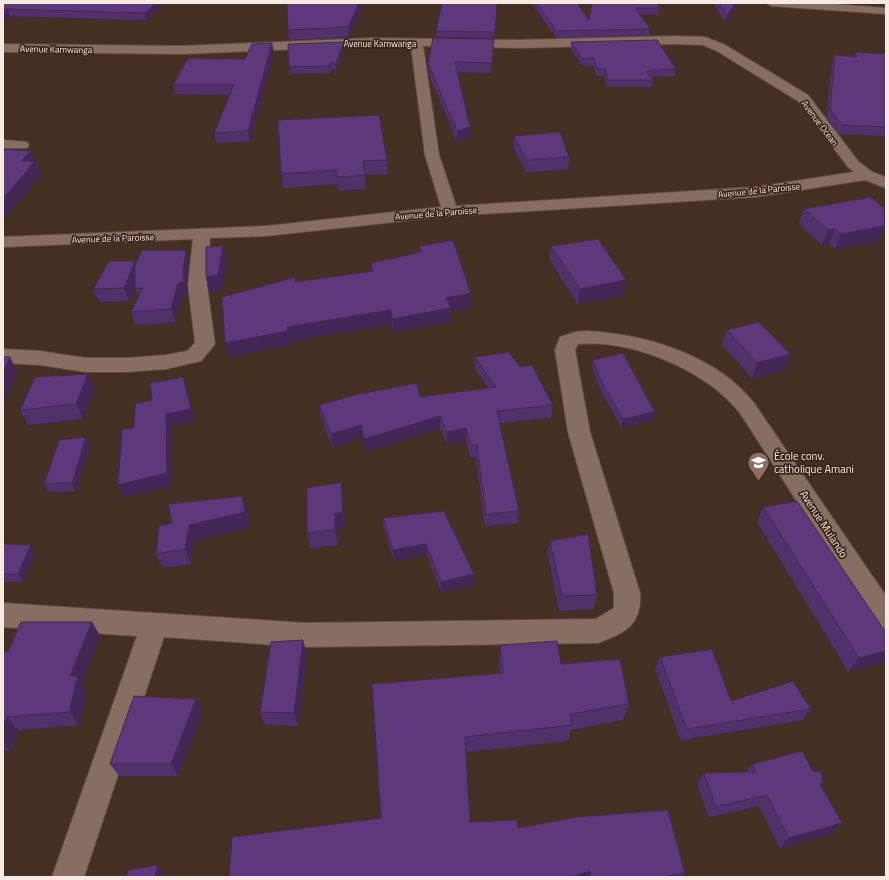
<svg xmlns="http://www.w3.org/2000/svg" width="889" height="880" font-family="'Titillium Web',sans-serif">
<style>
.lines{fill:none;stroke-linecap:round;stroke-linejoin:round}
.minor-casing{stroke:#604d44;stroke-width:2}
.minor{fill:#886e62;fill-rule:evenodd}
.wall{fill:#52306a}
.shaded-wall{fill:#422756}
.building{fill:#5f387b;stroke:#422756}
.labels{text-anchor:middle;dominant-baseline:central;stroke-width:3.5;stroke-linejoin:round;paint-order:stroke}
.far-street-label{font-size:9px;fill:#f8e9e2;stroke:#3a251a}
.poi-label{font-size:11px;fill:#f8e9e2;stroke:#3a251a;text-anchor:start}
.street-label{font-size:11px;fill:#f8e9e2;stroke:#3a251a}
</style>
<rect width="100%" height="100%" fill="#452f24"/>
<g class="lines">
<defs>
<g id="minor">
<path d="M766,3H820L886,8V14L772,6Z"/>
<path d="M676,36L705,37L725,45L808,95L858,161L872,172L886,177V188L865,180L755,197L450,216L266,236L210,238L207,285L215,344L201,361L166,369L127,372H86L40,365L3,363V349L40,351L86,358H127L166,355L187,351L195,343L188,285L193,239L3,247V237L266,226L441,207L425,155L411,46H373L181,54L3,52V44L181,46L373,38L518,40ZM676,44L703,45L717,51L798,101L848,167L854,172L755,187L456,206L439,155L423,46L518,48Z"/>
<path d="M3,140L27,142L29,145L27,148H3Z"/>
<path d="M586,331C646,334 716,355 754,403L886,596V630L877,626L740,413C706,370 632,339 578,344L575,350L590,432L640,593C642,625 625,633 598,643L305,647L164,637L84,877H52L137,636L3,627V603L305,623L596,619L614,608V593L568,432L555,350L560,337L575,332Z"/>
</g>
</defs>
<use href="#minor" class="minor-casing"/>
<use href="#minor" class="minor"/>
</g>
<g class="wall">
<path d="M3,3H164L146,20L10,16Z"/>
<path d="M364,3L349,37L289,40L288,30Z"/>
<path d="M497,3L494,38L436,37V31Z"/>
<path d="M531,3H577L589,20L592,3L660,8L659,14H640L650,29L649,35L557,38Z"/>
<path d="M713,3H738L725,22Z"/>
<path d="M494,39L491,73L457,72L470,127V138L457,142L429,74L428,64Z"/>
<path d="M571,42L676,69L675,76L651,77L653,80L652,87H607L604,76H597L592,65L582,66L571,48Z"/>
<path d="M345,49L336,69L331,70V73L290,74L289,67Z"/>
<path d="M274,52L250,141L216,143L214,133L230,95L175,94L173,85L245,59Z"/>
<path d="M855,52L886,54V136L839,134L827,117L832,63L835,55L854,57Z"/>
<path d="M278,120L387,160L388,174L365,175L366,189L339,191L337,184L283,188L281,174Z"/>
<path d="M514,136L569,157L568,169L526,172L513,148Z"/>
<path d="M804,209L885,226L879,241L835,249L829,243L822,245L799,224Z"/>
<path d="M419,246L471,293V307L451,311V321L393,332L392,324L290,341V345L229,356L225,343L297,281L371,272V263L420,252Z"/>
<path d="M551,246L623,295L578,304L550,261Z"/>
<path d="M186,250L189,262L187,285L188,295L182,296L175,322L135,325L131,312L138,297L135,286L129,301L99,302L93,289L136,264Z"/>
<path d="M727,330L790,354L784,370L752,378L722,345Z"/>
<path d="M475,357L520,367L553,405L551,418L500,423L519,511L518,523L485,526L476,457L470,458L466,440L447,444L440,428L366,451L363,437L332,447L321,417L319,405L420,397L488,388L475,369Z"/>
<path d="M593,360L653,420L621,427L601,391L592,367Z"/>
<path d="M88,374L95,389L83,419L28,425L20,410Z"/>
<path d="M86,437L90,445L76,491L49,492L44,484Z"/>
<path d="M341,482L345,526L337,529L338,545L310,548L307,533Z"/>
<path d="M242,496L247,511L250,527L194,540L191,564L163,568L156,554L172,523Z"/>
<path d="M763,507L886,662L848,671L757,522Z"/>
<path d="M383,518L474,574V584L441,592L427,554L394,561L384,529Z"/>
<path d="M550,541L597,595L593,609L559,611L548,555Z"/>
<path d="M3,544L36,552L23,581L3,582Z"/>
<path d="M92,622L100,636L82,682L87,690L79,725L18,730L10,751H3V651L8,652Z"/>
<path d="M500,645L561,664L629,704L623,720L571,730L568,741L466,752L470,822L518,828L685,873L683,877H229L381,818L500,674L499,663Z"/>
<path d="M307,654L298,726L265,725L260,712Z"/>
<path d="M660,657L731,701L811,709L803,720L681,740L655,669Z"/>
<path d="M202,712L178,776H119L110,764Z"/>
<path d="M752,764L813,771L823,783L821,786L831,834L780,848L759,806L709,817L697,784L704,773L746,772Z"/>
</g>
<g class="shaded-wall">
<path d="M155,3H164L146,20L145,13Z"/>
<path d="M359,3H364L349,37L348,27Z"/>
<path d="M736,3H738L725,22L727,15Z"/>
<path d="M7,9L10,16L3,23V13Z"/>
<path d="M344,42L345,49L336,69V63Z"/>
<path d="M272,43L274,52L250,141L248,131Z"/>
<path d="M470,127V138L457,142V131Z"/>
<path d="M31,151L41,174L3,220V199L21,161Z"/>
<path d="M885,226L879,241L835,249L841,234Z"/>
<path d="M835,229L829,243L822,245L828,230Z"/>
<path d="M223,246L227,261L222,290L209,292L206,277Z"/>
<path d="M186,250L189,262L187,285L188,295L182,296L175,322L171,309L178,283L183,272Z"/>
<path d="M135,261L140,275L129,301L124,288Z"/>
<path d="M626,280L623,295L578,304L580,289Z"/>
<path d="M471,293V307L451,311V321L393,332L392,319L446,298Z"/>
<path d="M391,310L392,324L290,341V345L229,356L225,343L287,327Z"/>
<path d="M790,354L784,370L752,378L757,363Z"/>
<path d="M10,357L17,371L3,405V373Z"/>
<path d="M88,374L95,389L83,419L76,404Z"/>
<path d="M183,377L187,389L195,421L171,426V486L123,497L118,485L166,414Z"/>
<path d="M655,412L653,420L621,427L623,419Z"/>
<path d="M440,416V428L366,451L364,439Z"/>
<path d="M361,425L363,437L332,447L331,434Z"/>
<path d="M466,428V440L447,444V432Z"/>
<path d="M86,437L90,445L76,491L72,483Z"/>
<path d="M341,482L345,526L337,529L338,545L335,530V514Z"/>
<path d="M242,496L247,511L250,527L194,540L191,564L185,549L189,525Z"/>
<path d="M426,544L427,554L394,561L393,550Z"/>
<path d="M31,545L36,552L23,581L18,574Z"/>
<path d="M474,574V584L441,592V582Z"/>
<path d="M92,622L100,636L82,682L87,690L79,725L69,712L70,676Z"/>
<path d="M303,640L307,654L298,726L294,713Z"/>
<path d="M886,651V662L848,671L859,658Z"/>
<path d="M196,699L202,712L178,776L171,764Z"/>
<path d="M7,717L18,730L10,751L3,744V727Z"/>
<path d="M842,823L831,834L780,848L789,838Z"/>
<path d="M158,865L162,871L160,877H155Z"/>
<path d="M590,871L588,877H572Z"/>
</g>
<g class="building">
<path d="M3,3H155L145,13L7,9L3,13Z"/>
<path d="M287,3H359L348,27L288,30Z"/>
<path d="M442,3H497L495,32L436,31Z"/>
<path d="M536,3H577L589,20L592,3H657L660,8H636L650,29L557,31Z"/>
<path d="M719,3H736L727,15Z"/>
<path d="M433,38L494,39L492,63L455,62L470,127L457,131L428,64Z"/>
<path d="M657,40L676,69L646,71L653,80H608L605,69H598L593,58L582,59L571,42Z"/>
<path d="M344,42L336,63H330V66L289,67L288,44Z"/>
<path d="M272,43L248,131L214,133L234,85H173L188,58L245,59L252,44Z"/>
<path d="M855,52L886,54V127L842,125L830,109L835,55L857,57Z"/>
<path d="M379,115L387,160L363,161L365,175L337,177L336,170L281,174L278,120Z"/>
<path d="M560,132L569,157L527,160L514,136Z"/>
<path d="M3,149L31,151L21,161H35L3,199Z"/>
<path d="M871,197L884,208L885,226L841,234L835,229L828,230L804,209Z"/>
<path d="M598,239L626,280L580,289L551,246Z"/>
<path d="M453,240L471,293L446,298L451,308L392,319L391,310L287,327L288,331L225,343L222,297L296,277L295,282L373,271L371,263L422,252L419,246Z"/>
<path d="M223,246L218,275L206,277V247Z"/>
<path d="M142,250H186L183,272L184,282L178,283L171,309L131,312L143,288H135V265Z"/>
<path d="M109,261H135L124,288L93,289Z"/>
<path d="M759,322L790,354L757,363L727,330Z"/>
<path d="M509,352L520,367L532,365L553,405L497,411L519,511L486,514L477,445H471L466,428L447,432L440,416L364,439L361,425L331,434L319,405L358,394L417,383L420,397L496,387L475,357Z"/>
<path d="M623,353L655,412L623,419L602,383L593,360Z"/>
<path d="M3,357H10L3,373Z"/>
<path d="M88,374L76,404L20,410L35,377Z"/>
<path d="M183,377L191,409L166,414L167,473L118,485L122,429L134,428L135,404L152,400L150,383Z"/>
<path d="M86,437L72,483L44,484L59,440Z"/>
<path d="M341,482L343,512L335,514V530L307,533V488Z"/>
<path d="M242,496L245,512L189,525L185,549L156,554L159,526L172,523L168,504Z"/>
<path d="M797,501L886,633V651L859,658L763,507Z"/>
<path d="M444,511L474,574L441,582L426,544L393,550L383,518Z"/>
<path d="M588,534L597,595L562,596L550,541Z"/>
<path d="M3,544L31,545L18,574H3Z"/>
<path d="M21,622H92L70,676H78L69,712L7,717L3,727V651L8,652Z"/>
<path d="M303,640L294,713L260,712L271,642Z"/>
<path d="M557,641L561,664L620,659L629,704L570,714L572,725L465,737L470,822L517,820L518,828L577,817L668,810L685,873L661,877H591L590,871L572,877H229L232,837L381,818L372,684L503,673L500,645Z"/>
<path d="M712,649L731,701L793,681L811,709L687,729L660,657Z"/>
<path d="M134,696L196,699L171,764H110Z"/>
<path d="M802,751L813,771H821L823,783L820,784L842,823L789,838L767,795L716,807L704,773L756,772L752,764Z"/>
<path d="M158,865L155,877H126L128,870Z"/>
</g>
<defs>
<symbol id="school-pin" viewBox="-11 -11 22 30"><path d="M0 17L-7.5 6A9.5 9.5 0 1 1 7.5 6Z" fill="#8d6e63" stroke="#3a251a"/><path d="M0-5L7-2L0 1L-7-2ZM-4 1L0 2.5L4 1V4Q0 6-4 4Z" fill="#fff"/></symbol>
</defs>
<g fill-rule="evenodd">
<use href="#school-pin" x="746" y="450" width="25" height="34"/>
</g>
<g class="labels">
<g class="far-street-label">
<text x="380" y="43">Avenue Kamwanga</text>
<text transform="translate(56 49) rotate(1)">Avenue Kamwanga</text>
<text transform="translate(820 123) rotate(53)">Avenue Ocean</text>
<text transform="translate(759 190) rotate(-6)">Avenue de la Paroisse</text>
<text transform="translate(436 213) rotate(-5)">Avenue de la Paroisse</text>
<text transform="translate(113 238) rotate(-2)">Avenue de la Paroisse</text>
</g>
<g class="poi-label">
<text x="774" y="456">École conv.<tspan x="774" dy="13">catholique Amani</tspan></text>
</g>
<g class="street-label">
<text transform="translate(824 524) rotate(57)">Avenue Mulando</text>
</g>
</g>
<rect width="889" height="880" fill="none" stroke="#f8e9e2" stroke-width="8"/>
</svg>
